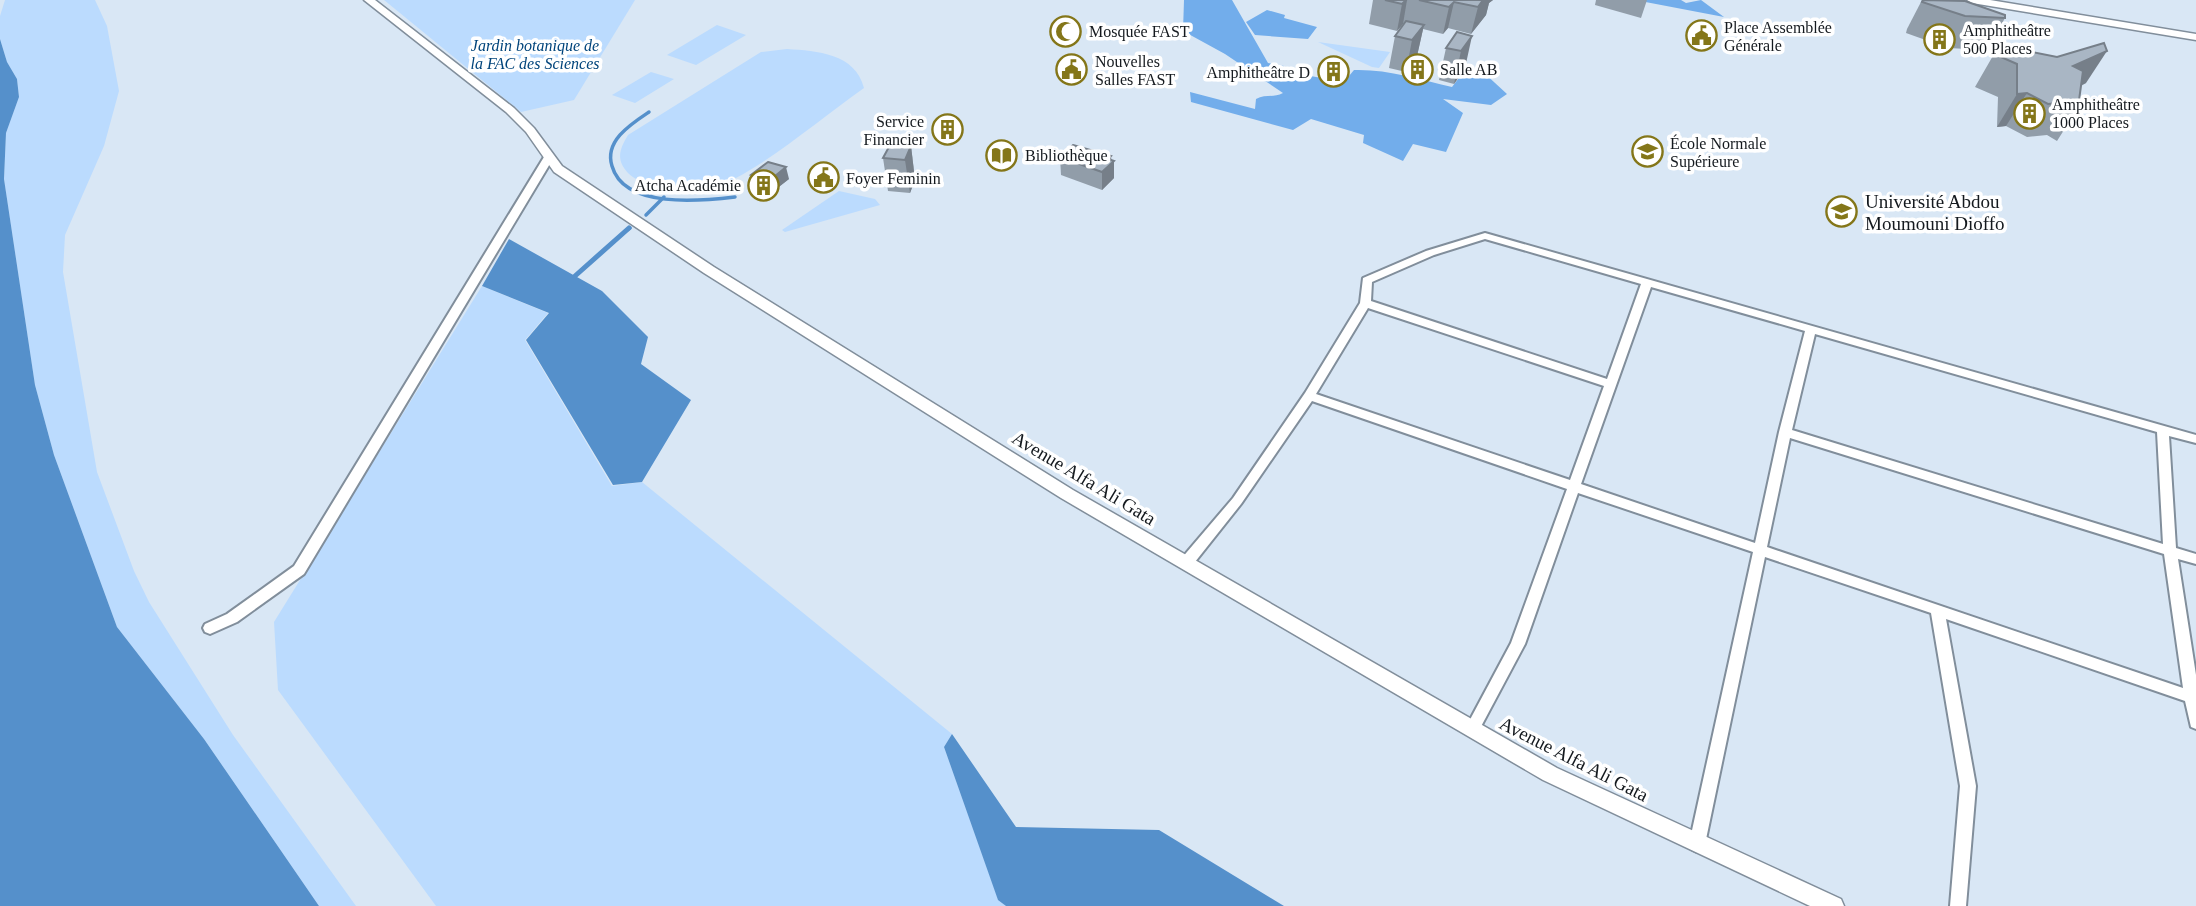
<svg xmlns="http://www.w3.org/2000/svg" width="2196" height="906" font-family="Georgia,serif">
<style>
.green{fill:#bbdbfe}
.forest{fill:#72adeb}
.water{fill:#5590cb}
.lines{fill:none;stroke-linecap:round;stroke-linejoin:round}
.stream-far1{stroke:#5590cb;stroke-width:3.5}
.stream{stroke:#5590cb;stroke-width:5}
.minor-casing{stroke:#818e9b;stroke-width:4}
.tertiary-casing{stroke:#818e9b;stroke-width:3}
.minor{fill:#fff;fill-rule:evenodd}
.tertiary{fill:#fff;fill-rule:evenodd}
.wall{fill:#919da9}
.shaded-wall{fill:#767f89}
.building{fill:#a9b6c4;stroke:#767f89;stroke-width:2}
.labels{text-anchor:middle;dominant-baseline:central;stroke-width:7;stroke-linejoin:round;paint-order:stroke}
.far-poi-label{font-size:16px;fill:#14191e;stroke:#fff;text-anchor:start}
.far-park-label{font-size:16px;font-style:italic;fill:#00447b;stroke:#fff}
.poi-label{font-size:19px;fill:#14191e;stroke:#fff;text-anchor:start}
.street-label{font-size:19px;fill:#14191e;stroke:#fff}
</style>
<rect width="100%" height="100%" fill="#d9e7f5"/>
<g class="green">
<path d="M5,0H95L107,26L119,91L104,146L65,235L63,272L97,472L134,571L149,602L233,735L356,906H319L204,739L117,627L54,455L35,385L4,179L6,133L19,97L17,79L7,62L0,39V16Z"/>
<path d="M384,0H635L574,100L521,112Z"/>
<path d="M717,25L746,35L696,65L667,55Z"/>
<path d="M1318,42L1390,52L1379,68L1372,67Z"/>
<path d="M787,49C817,51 855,53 864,88C824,116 779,155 736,178C712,191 649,194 628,173C616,160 619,150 628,135L761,52Z"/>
<path d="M651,72L674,79L635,103L612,95Z"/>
<path d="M839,191L875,199L880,205L785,232L782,230Z"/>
<path d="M482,286L548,313L525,340L612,486L642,482L952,734L944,747L998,899L1006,906H436L278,690L274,622Z"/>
</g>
<g class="forest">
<path d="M1184,0H1232L1268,63L1284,66L1277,70L1344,82L1354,70C1387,69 1419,79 1452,87L1465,70L1482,71L1507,94L1491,105L1443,99L1463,113L1446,152L1413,144L1403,161L1363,143L1364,135L1311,119L1293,130L1191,102L1190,92L1255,109L1256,99C1265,94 1274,98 1283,93L1225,54L1183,31Z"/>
<path d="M1635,0H1681L1686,3L1701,0L1724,17Z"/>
<path d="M1267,10L1285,15L1284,18L1317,27L1308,39L1255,35L1246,22Z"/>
</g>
<g class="water">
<path d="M0,39L7,62L17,79L19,97L6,133L4,179L35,385L54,455L117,627L204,739L319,906H0Z"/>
<path d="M509,239L602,291L648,337L641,364L691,400L642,482L613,485L526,340L549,313L482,286Z"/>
<path d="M952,734L1016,827L1159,830L1284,906H1006L998,900L944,747Z"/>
</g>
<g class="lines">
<g class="stream-far1">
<path d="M649,112C631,124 604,141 612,166C624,209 701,201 735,197"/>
<path d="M646,215L664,197"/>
<path d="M627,230L630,228"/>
</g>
<path class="stream" d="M575,276L629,228"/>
<defs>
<g id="minor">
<path d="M549,154L554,157L304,574L237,622L210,634L205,632L203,628L205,624L227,614L294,566L544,157Z"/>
<path d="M1485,233L2196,435V443L2169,436L2176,548L2196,554V564L2178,559L2196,675V729L2191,727L2185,701L1946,619L1976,786L1966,906H1950L1960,786L1931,613L1765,557L1705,844L1703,849L1697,852L1691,849L1689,844L1753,552L1578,493L1525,644L1477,734L1472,736L1467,734L1465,729L1511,643L1567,489L1312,401L1241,504L1191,567H1181L1179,563L1181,559L1233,498L1305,393L1360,303L1363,278L1426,251ZM1485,239L1641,284L1607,379L1371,301L1372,282L1434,255ZM1651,287L1805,331L1779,432L1755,543L1581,484ZM1368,308L1604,386L1570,480L1316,394ZM1815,334L2157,432L2163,544L1792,430ZM1790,438L2164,554L2183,688L1767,547Z"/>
</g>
<g id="tertiary">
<path d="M364,0H375L514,108L534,128L562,166L714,267L1073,490L1557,768L1841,899L1844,906H1810L1543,780L1061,498L704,273L554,172L526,132L506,112Z"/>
<path d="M1967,0H1990L2196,34V40L1972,3Z"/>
</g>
</defs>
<use href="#minor" class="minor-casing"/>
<use href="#tertiary" class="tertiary-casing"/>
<use href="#minor" class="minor"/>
<use href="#tertiary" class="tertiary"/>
</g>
<g class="wall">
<path d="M1373,0H1493L1489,3L1486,15L1471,34L1448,28L1443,34L1423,29L1417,56L1406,72L1389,68L1395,36L1404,24H1403L1397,31L1369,24Z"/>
<path d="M1596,0H1647L1641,18L1595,5Z"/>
<path d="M1922,0H1955L2005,18L1987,50L1948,48L1906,33L1907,29Z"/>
<path d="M1457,32L1465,68L1454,84L1439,80L1446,48Z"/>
<path d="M1994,54L2086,83L2081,86L2078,108L2057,141L2047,135L2027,137L2006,126L1997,127L1998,97L1975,87Z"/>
<path d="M911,146L915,180L910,193L888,191L883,158Z"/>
<path d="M1111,156L1114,178L1102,190L1061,175L1060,157Z"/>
<path d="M751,175L789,179L771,193L754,187Z"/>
</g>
<g class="shaded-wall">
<path d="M1406,0H1407L1403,24L1397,31L1402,4Z"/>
<path d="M1481,0H1493L1489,3L1486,15L1471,34L1478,7Z"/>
<path d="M1454,2L1448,28L1443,34L1449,7Z"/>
<path d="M1424,25L1417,56L1406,72L1412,40Z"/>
<path d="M1472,36L1465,68L1454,84L1461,51Z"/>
<path d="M2107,51L2086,83L2053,98L2073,66Z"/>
<path d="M2027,93L2006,126L1997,127L2017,94Z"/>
<path d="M911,146L915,180L910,193L905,160Z"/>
<path d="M1111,156V163L1114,161V178L1102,190V172L1108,159Z"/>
<path d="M786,167L789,179L771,193L769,181Z"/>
</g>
<g class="building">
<path d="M1385,0H1406L1402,4Z"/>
<path d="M1419,0H1483L1478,7L1454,2L1449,7Z"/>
<path d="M1923,0L1965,1L2005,15V18L1965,16L1922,2Z"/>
<path d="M1406,21L1424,25L1412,40L1395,36Z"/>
<path d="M1457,32L1472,36L1461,51L1446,48Z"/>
<path d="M2104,43L2107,51L2073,66L2083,71L2078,108L2068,102L2048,104L2027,93L2017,94V64L1994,54L2022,50L2057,57Z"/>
<path d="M890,145L911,146L905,160L883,158Z"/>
<path d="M1073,145L1111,156L1108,159L1114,161L1102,172L1060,157Z"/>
<path d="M768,162L786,167L769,181L751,175Z"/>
</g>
<defs>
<symbol id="mosque-ring" viewBox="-11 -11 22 22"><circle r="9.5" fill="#fff" stroke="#847619" stroke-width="1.5"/><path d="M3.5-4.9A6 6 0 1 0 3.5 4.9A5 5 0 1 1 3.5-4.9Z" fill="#847619"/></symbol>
<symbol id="civic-ring" viewBox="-11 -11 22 22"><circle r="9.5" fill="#fff" stroke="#847619" stroke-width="1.5"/><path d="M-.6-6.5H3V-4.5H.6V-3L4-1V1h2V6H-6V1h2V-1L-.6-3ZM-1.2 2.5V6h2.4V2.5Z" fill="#847619"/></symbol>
<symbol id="building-ring" viewBox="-11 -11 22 22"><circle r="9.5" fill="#fff" stroke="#847619" stroke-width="1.5"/><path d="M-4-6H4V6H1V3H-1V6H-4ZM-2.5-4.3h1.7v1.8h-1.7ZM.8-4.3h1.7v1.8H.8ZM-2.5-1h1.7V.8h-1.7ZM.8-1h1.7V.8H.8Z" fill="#847619"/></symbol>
<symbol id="university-ring" viewBox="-11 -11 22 22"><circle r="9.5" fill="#fff" stroke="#847619" stroke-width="1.5"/><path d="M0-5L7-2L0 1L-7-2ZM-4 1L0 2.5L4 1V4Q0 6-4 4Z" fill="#847619"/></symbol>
<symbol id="library-ring" viewBox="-11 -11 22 22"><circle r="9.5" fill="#fff" stroke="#847619" stroke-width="1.5"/><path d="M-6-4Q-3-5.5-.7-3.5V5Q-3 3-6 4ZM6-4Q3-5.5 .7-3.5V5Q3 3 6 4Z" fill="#847619"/></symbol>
</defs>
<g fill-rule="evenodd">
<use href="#mosque-ring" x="1048" y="14" width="35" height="35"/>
<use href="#civic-ring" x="1684" y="18" width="35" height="35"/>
<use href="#building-ring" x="1922" y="22" width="35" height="35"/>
<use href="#building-ring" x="1400" y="52" width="35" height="35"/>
<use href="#civic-ring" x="1054" y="52" width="35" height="35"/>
<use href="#building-ring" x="1316" y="54" width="35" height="35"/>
<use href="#building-ring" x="2012" y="96" width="35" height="35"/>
<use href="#building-ring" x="930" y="112" width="35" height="35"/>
<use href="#university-ring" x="1630" y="134" width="35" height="35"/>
<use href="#library-ring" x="984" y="138" width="35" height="35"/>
<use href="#civic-ring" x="806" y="160" width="35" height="35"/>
<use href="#building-ring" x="746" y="168" width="35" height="35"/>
<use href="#university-ring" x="1824" y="194" width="35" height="35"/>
</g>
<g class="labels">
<g class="far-poi-label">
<text x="1724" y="27">Place Assemblée<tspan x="1724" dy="18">Générale</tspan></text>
<text x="1963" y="30">Amphitheâtre<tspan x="1963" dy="18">500 Places</tspan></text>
<text x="1089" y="31">Mosquée FAST</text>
<text x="1095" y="61">Nouvelles<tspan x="1095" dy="18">Salles FAST</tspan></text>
<text x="1440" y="69">Salle AB</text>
<text x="1310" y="72" text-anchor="end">Amphitheâtre D</text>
<text x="2052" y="104">Amphitheâtre<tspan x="2052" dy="18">1000 Places</tspan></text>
<text x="924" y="121" text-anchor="end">Service<tspan x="924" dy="18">Financier</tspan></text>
<text x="1670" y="143">École Normale<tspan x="1670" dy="18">Supérieure</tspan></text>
<text x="1025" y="155">Bibliothèque</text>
<text x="846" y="178">Foyer Feminin</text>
<text x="741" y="185" text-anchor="end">Atcha Académie</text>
</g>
<g class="far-park-label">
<text x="535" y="45">Jardin botanique de<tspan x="535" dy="18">la FAC des Sciences</tspan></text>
</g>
<g class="poi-label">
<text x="1865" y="201">Université Abdou<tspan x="1865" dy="22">Moumouni Dioffo</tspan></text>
</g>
<g class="street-label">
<text transform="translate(1084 478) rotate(31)">Avenue Alfa Ali Gata</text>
<text transform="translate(1574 759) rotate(27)">Avenue Alfa Ali Gata</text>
</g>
</g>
</svg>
